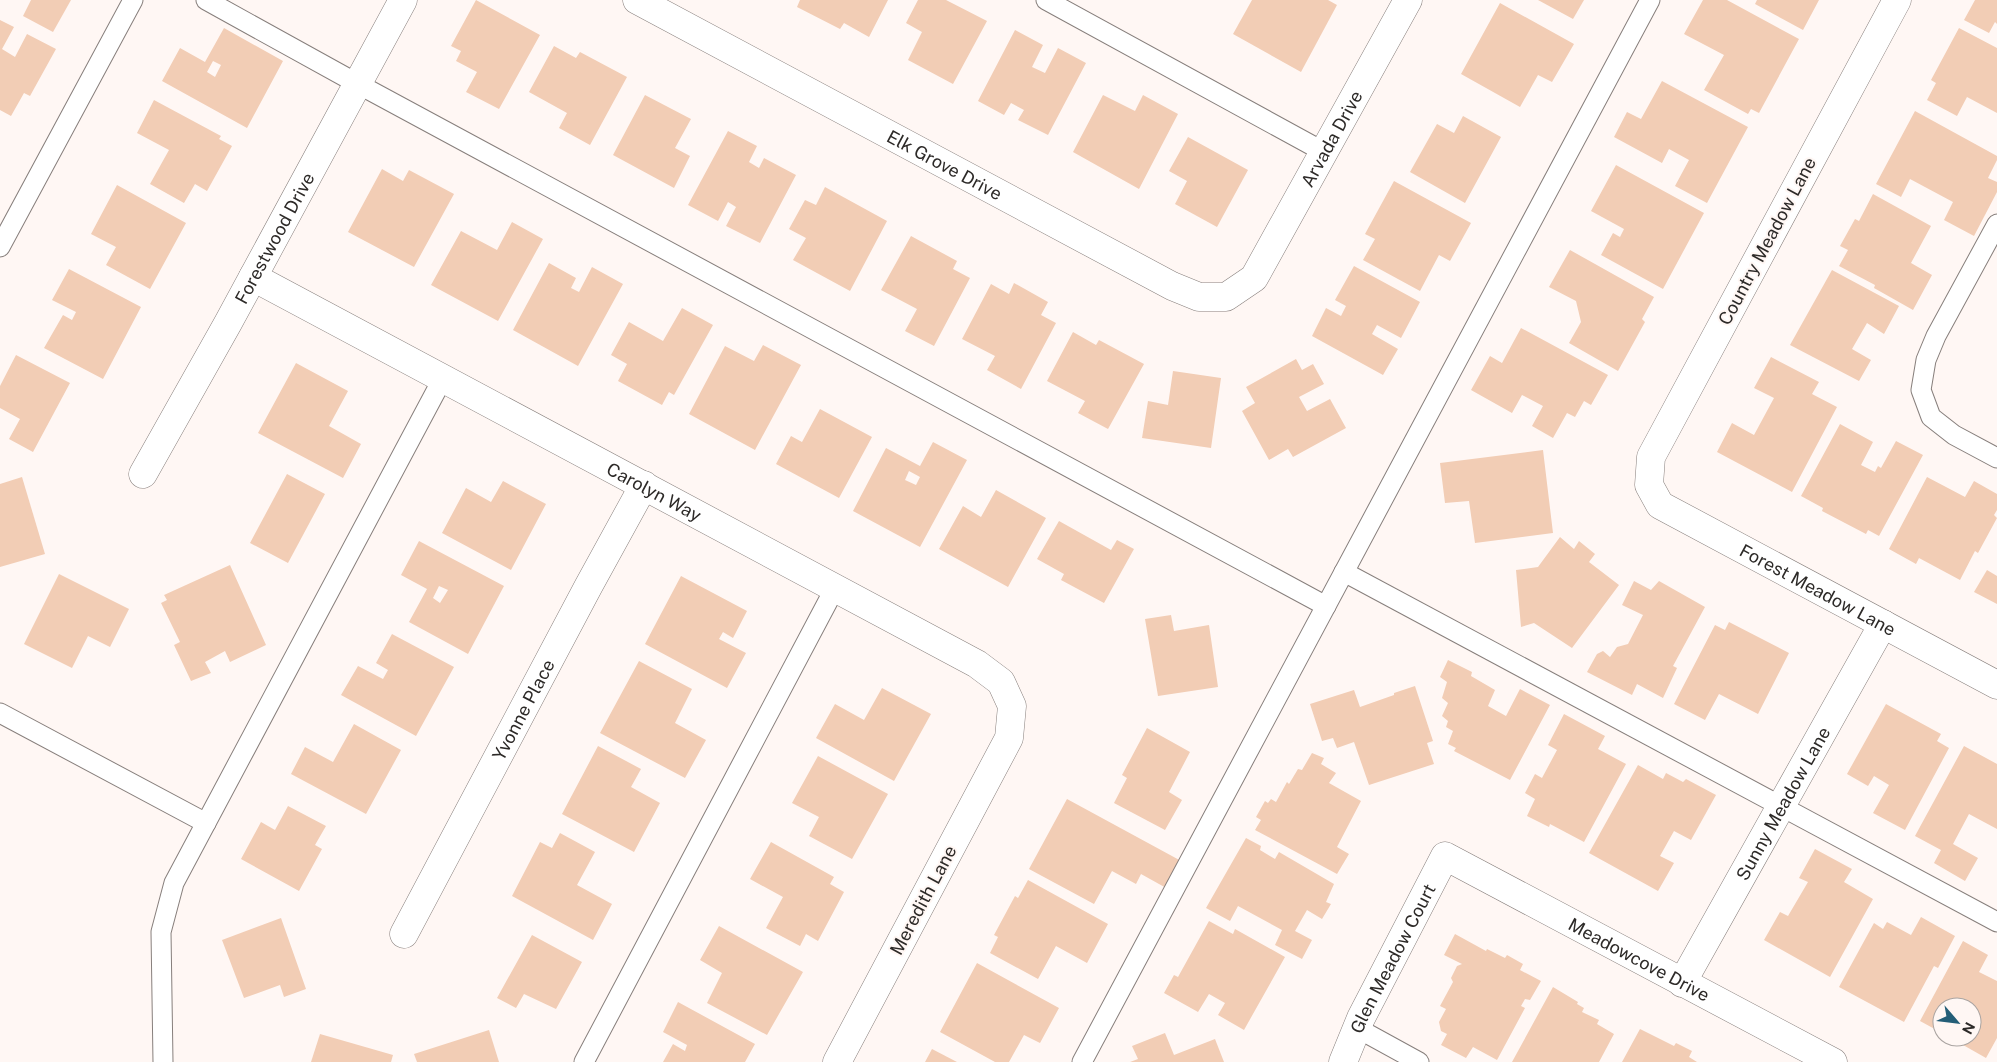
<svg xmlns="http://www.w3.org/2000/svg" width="1997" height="1062" font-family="'Public Sans',sans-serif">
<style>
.building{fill:#f2cdb5;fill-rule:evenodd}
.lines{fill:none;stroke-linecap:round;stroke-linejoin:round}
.lane-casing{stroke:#877f7c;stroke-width:21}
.street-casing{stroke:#877f7c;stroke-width:29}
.lane{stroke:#fff;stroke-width:19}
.street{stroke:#fff;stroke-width:28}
.labels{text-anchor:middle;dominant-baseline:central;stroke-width:4;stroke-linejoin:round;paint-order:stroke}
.street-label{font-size:18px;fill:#2d2a28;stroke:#fff7f4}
</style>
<rect width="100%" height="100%" fill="#fff7f4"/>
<g class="building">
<path d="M31,0H71L53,32L23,16Z"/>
<path d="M476,0L540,35L499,109L466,92L477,72L456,61L461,51L451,46Z"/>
<path d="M800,0H888L869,37L844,23L840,29L797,7Z"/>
<path d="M918,0H946L987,21L953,84L908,60L922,32L906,23Z"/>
<path d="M1252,0H1328L1337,5L1301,72L1233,34Z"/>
<path d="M1538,0H1584L1573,19Z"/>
<path d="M1703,0H1727L1799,39L1759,113L1751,109L1748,114L1704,90L1724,55L1684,34Z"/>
<path d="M1757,0H1819L1803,30L1755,4Z"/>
<path d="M1975,0H1997V24L1995,22L1989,33L1964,20Z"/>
<path d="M1500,3L1574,44L1552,82L1538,75L1520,107L1461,74Z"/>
<path d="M0,20L14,27L2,49L15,57L27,34L56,49L30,96L24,93L11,116L0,110Z"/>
<path d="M224,28L283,61L247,128L162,81L180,48L205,62ZM213,61L221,65L215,77L207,72Z"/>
<path d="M1959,28L1997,48V113L1967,97L1957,116L1927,100L1936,83L1931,80Z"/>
<path d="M1015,30L1043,45L1032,67L1045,73L1058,48L1086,63L1048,135L1018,120L1024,110L1011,103L1004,115L978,101Z"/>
<path d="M554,46L576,58L580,52L627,77L590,145L559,128L567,113L529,92Z"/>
<path d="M1662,81L1748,127L1707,203L1675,186L1689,160L1669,149L1662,163L1614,137L1627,112L1641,119Z"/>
<path d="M645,95L691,119L675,148L690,156L674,188L613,155Z"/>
<path d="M1103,95L1135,111L1143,95L1178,114L1139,189L1073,152Z"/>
<path d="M154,100L221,136L219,139L232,146L207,191L195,184L184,203L150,184L169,150L137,133Z"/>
<path d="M1915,111L1997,156V160L1988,178L1997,182V192L1974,236L1944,220L1953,202L1910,179L1901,197L1876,184Z"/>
<path d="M1463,116L1501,137L1465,203L1410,172L1437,124L1454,133Z"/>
<path d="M728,131L757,146L749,162L759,168L764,158L796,175L760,243L726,226L736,207L728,202L718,221L688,205Z"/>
<path d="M1188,137L1248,170L1217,227L1175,204L1187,181L1169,171Z"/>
<path d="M1616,165L1704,213L1663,289L1601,255L1613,233L1620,237L1624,229L1591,211Z"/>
<path d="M382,169L403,181L409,170L454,194L414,267L348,232Z"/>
<path d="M1394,181L1471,223L1450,261L1439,255L1420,291L1363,260L1375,239L1365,234Z"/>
<path d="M117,185L186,223L150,289L106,265L116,247L91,234Z"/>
<path d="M825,187L887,221L850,291L793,260L806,238L789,229L805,200L816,205Z"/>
<path d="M1873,194L1931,226L1911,263L1932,275L1913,310L1874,288L1875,285L1839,266L1848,250L1840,246L1855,219L1859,221Z"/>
<path d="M512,222L543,239L498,321L431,285L461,231L497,250Z"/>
<path d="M911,236L957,261L953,269L970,278L934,346L905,331L917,309L881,290Z"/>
<path d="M1570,250L1654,297L1642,319L1645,322L1618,371L1569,343L1581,322L1576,301L1549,287Z"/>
<path d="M549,263L576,278L571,288L579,292L592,267L623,284L578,366L513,330Z"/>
<path d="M1354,266L1420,302L1401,338L1377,325L1372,334L1398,349L1383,375L1312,336L1326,308L1341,316L1346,306L1335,300Z"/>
<path d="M69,269L141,307L103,379L44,348L63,315L72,320L76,312L52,300Z"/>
<path d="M1832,270L1899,306L1884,334L1867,323L1852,349L1871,360L1859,381L1790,345Z"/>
<path d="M1014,283L1048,302L1041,315L1056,323L1021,389L987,370L995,356L962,339L991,284L1009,294Z"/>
<path d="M682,308L713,325L674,395L669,392L662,405L618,381L627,364L611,355L629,322L663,341Z"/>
<path d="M1521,328L1608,375L1591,405L1584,401L1575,417L1567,413L1553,438L1532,426L1543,406L1522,395L1512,413L1471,390L1490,356L1502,363Z"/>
<path d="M1073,332L1096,345L1099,340L1144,364L1108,429L1078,413L1085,401L1047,381Z"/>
<path d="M763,345L801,365L755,450L689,414L725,346L754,361Z"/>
<path d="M16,355L70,383L33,452L9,439L20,419L0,408V386Z"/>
<path d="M1771,357L1819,382L1812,394L1837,407L1792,492L1717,452L1732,423L1754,435L1774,398L1754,388Z"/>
<path d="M1296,359L1302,370L1313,364L1324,384L1299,397L1307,411L1330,399L1346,428L1293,457L1288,449L1269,460L1242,411L1255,403L1246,387Z"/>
<path d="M296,363L348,391L329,426L361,444L343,478L258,433Z"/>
<path d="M1173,371L1221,378L1211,448L1142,438L1148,401L1168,405Z"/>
<path d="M820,409L872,437L839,498L776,464L791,436L802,442Z"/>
<path d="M1840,424L1873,442L1861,465L1875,472L1878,466L1881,468L1896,441L1923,455L1879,536L1868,530L1866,534L1822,511L1823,508L1801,496Z"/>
<path d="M933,442L967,460L920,547L853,511L886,448L920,466ZM909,471L920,477L916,485L905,480Z"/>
<path d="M1543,450L1553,533L1475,543L1469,501L1445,503L1440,463Z"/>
<path d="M287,474L325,494L288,563L250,543Z"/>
<path d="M22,477L45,554L0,567V484Z"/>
<path d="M1927,477L1965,497L1974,481L1997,494V510L1994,515L1997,518L1978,553L1975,551L1960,580L1919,558L1916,564L1889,549Z"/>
<path d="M503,481L546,504L511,570L442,533L466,488L491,502Z"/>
<path d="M996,490L1046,518L1008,587L939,549L963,506L981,517Z"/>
<path d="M1059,521L1111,550L1117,540L1134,549L1104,603L1061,580L1064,574L1037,559Z"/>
<path d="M1560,537L1574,549L1579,541L1595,554L1589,562L1619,585L1572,648L1534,623L1521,627L1516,570L1538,567Z"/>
<path d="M419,541L504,586L468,654L409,622L427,589L401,575ZM439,586L448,590L440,603L433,598Z"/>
<path d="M230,565L266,645L230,662L225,651L205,662L211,673L191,681L174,645L180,642L161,603L167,600L164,595Z"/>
<path d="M1987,570L1997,576V604L1974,592Z"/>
<path d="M59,574L129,609L110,647L88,636L72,668L24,644Z"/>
<path d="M681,576L747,611L733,638L723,632L719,639L746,653L727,688L645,644Z"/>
<path d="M1634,581L1651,590L1659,581L1705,607L1673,666L1677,668L1663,698L1637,684L1632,695L1587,672L1597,654L1603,651L1610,657L1617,647L1628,644L1643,615L1622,605Z"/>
<path d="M1171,615L1174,631L1209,625L1218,687L1158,696L1145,619Z"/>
<path d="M1729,622L1789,653L1758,714L1719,694L1705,720L1674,704L1715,625L1725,630Z"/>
<path d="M392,634L454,667L416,736L341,695L358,666L383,679L388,670L376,663Z"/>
<path d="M1448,660L1472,672L1471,676L1495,690L1488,706L1506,716L1520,689L1550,705L1510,780L1454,751L1456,748L1448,744L1453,731L1446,727L1448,721L1442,716L1448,703L1442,698L1447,682L1440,677Z"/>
<path d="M639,661L692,689L675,723L706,740L685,778L600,733Z"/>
<path d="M1415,686L1433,741L1427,743L1434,764L1369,785L1354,742L1337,748L1333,738L1322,741L1310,704L1354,690L1360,707L1394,695V693Z"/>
<path d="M882,688L931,714L894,781L816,738L835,704L864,720Z"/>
<path d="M1886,704L1941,734L1937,741L1949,748L1905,830L1873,813L1889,785L1874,776L1868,786L1847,774Z"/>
<path d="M1564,714L1605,736L1598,749L1626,764L1584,842L1550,824L1549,827L1527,816L1535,799L1525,793L1535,774L1542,778L1557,750L1548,745Z"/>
<path d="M354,724L401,750L366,814L291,774L305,747L333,762Z"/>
<path d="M1147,728L1190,752L1169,792L1182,800L1165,830L1114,803L1127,778L1122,775Z"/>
<path d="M598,746L641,769L631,787L660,803L634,852L562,814Z"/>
<path d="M1964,746L1997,764V829L1969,814L1953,844L1978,858L1965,881L1934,863L1941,850L1915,836Z"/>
<path d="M1312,753L1324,758L1321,764L1336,773L1329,783L1361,801L1337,847L1349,854L1337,874L1255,830L1261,820L1256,817L1265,801L1268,803L1271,799L1276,802L1287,782L1289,784L1298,769L1302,770Z"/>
<path d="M818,756L888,794L852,859L809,836L819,817L792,803Z"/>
<path d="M1638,765L1663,779L1666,773L1683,782L1686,779L1716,795L1691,840L1674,831L1660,856L1674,863L1658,891L1589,853Z"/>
<path d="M1067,799L1183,862L1168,889L1141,874L1136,884L1112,871L1094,904L1029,869Z"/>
<path d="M288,806L326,826L315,845L322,849L299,891L241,859L261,822L275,830Z"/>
<path d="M560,833L595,852L577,885L612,904L593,940L512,896L540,842L552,848Z"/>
<path d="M1246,838L1261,846L1260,850L1275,859L1279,852L1334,884L1326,902L1331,904L1322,919L1307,910L1295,931L1312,940L1302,959L1275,945L1282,930L1238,906L1230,921L1206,908Z"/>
<path d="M771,842L834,877L830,884L844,892L818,941L806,934L800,946L766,928L783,897L750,879Z"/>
<path d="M1815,849L1852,869L1844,882L1873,899L1830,977L1764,940L1780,912L1788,916L1808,882L1799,878Z"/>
<path d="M1028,880L1108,924L1087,963L1056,946L1038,979L990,953L998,937L994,935L1015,896L1018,898Z"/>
<path d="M1921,917L1955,936L1938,968L1934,966L1904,1022L1839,987L1874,923L1883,929L1887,922L1911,935Z"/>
<path d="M281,918L306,989L284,997L280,985L244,998L222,940Z"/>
<path d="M1209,921L1233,934L1235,929L1285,957L1244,1030L1218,1015L1225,1003L1209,994L1198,1012L1164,993L1174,975L1178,977Z"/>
<path d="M719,926L803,972L767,1035L707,1003L722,973L700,960Z"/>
<path d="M1455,934L1486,951L1487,949L1505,958L1507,955L1523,964L1520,970L1541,981L1530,1000L1525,999L1521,1006L1525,1008L1497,1060L1473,1047L1466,1058L1441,1045L1447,1034L1441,1031L1439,1022L1446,1009L1440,1006L1453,982L1451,978L1457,966L1462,964L1444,955Z"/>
<path d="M532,935L582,962L556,1009L524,994L516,1008L497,998Z"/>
<path d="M1963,941L1988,955L1979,972L1997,981V1038L1986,1058L1949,1037H1972V1007H1942V1033L1920,1021Z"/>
<path d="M977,963L1059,1008L1040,1043L1024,1035L1009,1062H995L940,1032Z"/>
<path d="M1553,987L1578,1002L1577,1004L1584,1008L1582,1012L1599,1020L1597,1024L1614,1034L1599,1062H1512Z"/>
<path d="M678,1002L755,1044L745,1062H663L673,1044L685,1051L687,1045L663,1032Z"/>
<path d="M1640,1029L1674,1046L1676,1043L1692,1051L1689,1057L1697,1062H1622Z"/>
<path d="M489,1030L499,1062H417L414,1054Z"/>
<path d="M1165,1033L1174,1055L1215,1039L1224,1062H1130L1138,1059L1132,1046Z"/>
<path d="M320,1034L393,1055L391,1062H311Z"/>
<path d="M932,1049L957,1062H925Z"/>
</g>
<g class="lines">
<defs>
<g id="lane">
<path d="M206,0L358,84L1326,606"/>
<path d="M1046,0L1324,152"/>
<path d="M1997,224L1936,336L1926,360L1921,390L1931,417L1954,435L1997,458"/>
<path d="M0,247L133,0"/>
<path d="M1344,572L1997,922"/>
<path d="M0,713L206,823"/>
<path d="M1357,1028L1419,1062"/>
<path d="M163,1062L161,932L174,883L443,378"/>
<path d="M584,1062L835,588"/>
<path d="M1082,1062L1650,0"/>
</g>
<g id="street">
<path id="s1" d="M637,0L1172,286L1199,297H1226L1254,278L1408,0"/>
<path id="s2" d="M1897,0L1651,457L1649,485L1660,505L1997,685"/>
<path id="s3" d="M253,277L977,664L1001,682L1012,706L1009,738L837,1062"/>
<path id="s4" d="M143,474L228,323L403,0"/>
<path id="s5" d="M404,934L588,587L644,485"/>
<path id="s6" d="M1682,983L1883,624"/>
<path id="s7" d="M1343,1062L1361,1018L1445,856L1833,1062"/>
</g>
</defs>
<use href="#lane" class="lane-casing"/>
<use href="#street" class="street-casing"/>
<use href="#lane" class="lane"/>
<use href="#street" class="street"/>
</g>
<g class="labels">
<g class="street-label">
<text stroke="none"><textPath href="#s1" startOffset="856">Arvada Drive</textPath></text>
<text stroke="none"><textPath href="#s1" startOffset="349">Elk Grove Drive</textPath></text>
<text stroke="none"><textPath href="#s4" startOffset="270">Forestwood Drive</textPath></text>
<text transform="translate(1767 241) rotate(-62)">Country Meadow Lane</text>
<text stroke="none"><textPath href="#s3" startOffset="455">Carolyn Way</textPath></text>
<text stroke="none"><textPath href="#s2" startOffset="749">Forest Meadow Lane</textPath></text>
<text stroke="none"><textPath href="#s5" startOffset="254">Yvonne Place</textPath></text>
<text stroke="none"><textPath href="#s6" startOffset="206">Sunny Meadow Lane</textPath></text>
<text transform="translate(923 900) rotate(-62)">Meredith Lane</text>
<text stroke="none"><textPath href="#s7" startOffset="115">Glen Meadow Court</textPath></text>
<text stroke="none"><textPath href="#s7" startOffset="450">Meadowcove Drive</textPath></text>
</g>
</g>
<g transform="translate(1957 1022) rotate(118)"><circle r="24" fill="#fff7f4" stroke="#aba5a2"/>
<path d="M0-4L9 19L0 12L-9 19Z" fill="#245e77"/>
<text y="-8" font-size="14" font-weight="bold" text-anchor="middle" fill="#2d2a28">N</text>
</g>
</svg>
